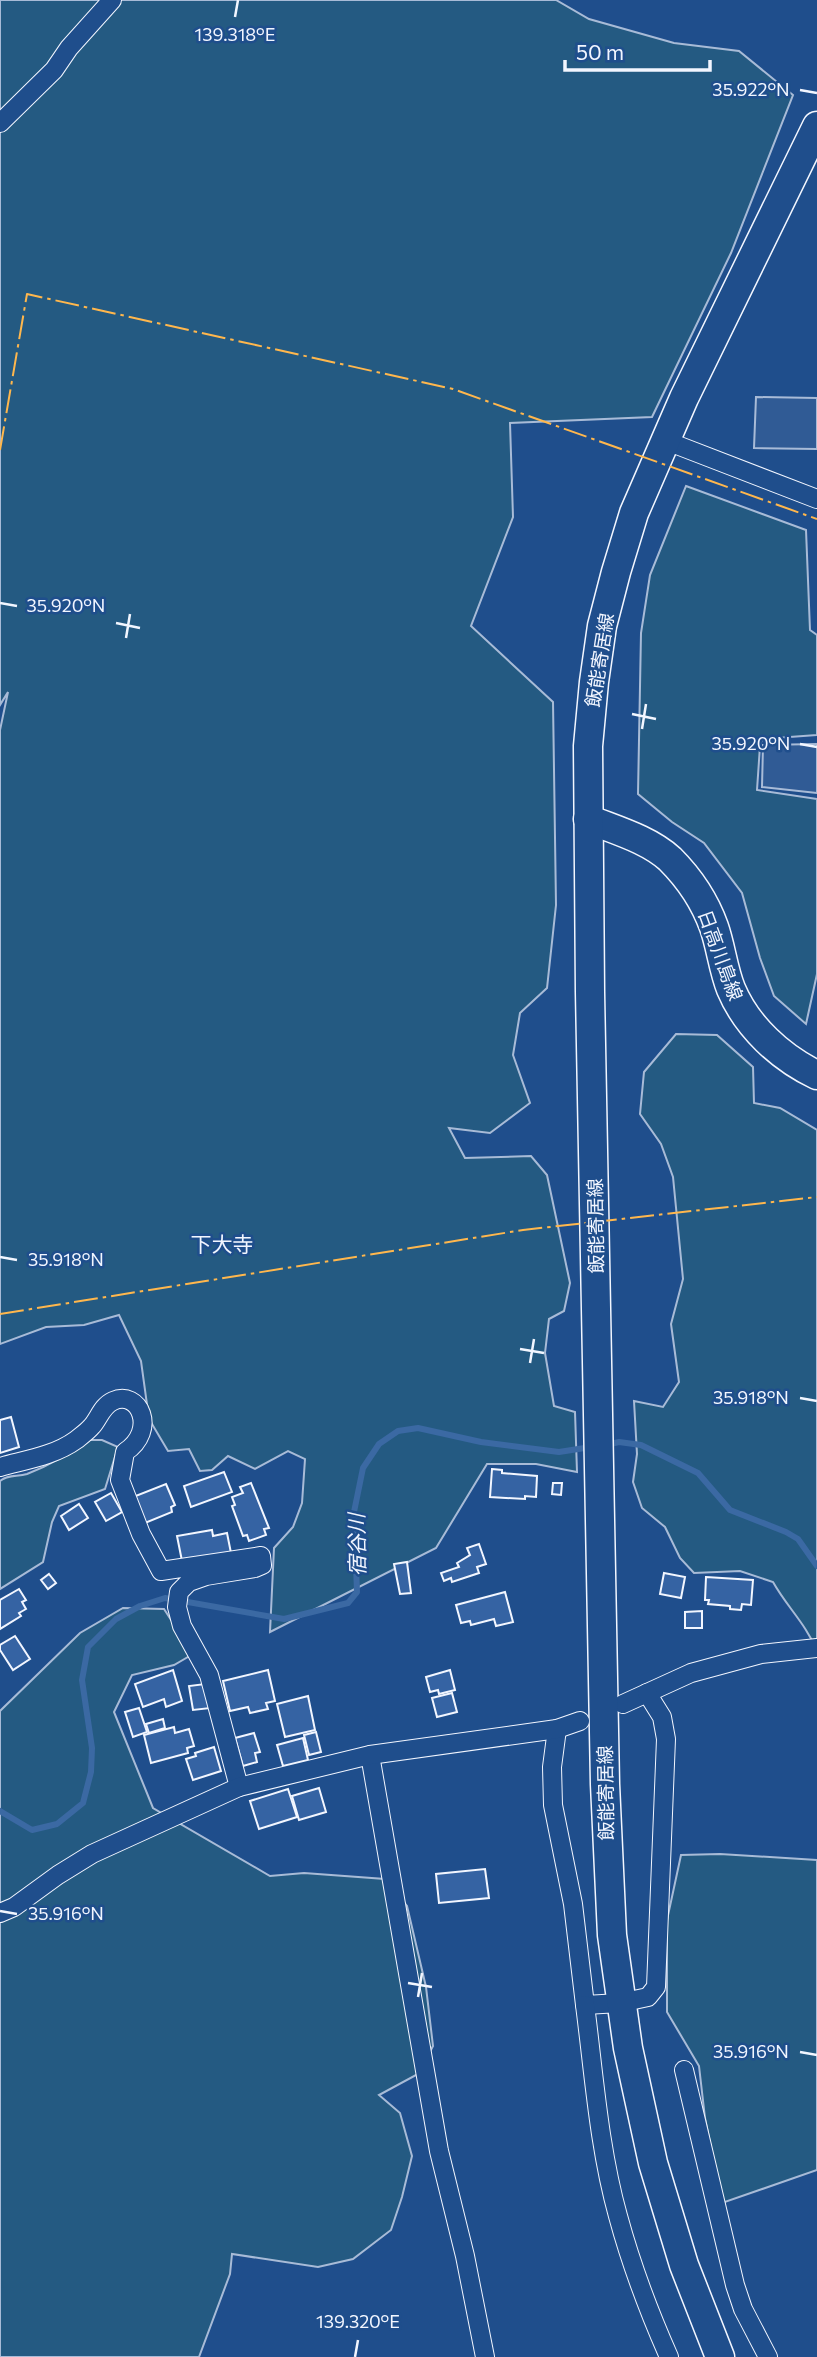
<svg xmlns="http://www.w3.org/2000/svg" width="817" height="2357" font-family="Commissioner,'Noto Sans JP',sans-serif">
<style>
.green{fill:#245a82;stroke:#a8bbd7;stroke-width:2}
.parking{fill:#305b95;stroke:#a8bbd7;stroke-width:2}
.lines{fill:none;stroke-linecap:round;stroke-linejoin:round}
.stream{stroke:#3b69a3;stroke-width:6}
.building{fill:#3563a3;stroke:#f2f6ff;stroke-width:2}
.minor-casing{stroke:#f2f6ff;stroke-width:20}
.primary-casing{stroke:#f2f6ff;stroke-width:31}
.minor{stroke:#1f4e8c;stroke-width:18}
.primary{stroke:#1f4e8c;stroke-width:28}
.power{stroke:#ffb74d;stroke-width:2;stroke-dasharray:24 5 3.5 5;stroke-linecap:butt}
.ticks{fill:none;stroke:#f2f6ff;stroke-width:2.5}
.labels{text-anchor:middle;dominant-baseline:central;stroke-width:5;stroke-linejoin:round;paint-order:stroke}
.street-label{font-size:19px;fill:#f2f6ff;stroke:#1f4e8c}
.neighbourhood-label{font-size:21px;fill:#f2f6ff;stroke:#1f4e8c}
.water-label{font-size:21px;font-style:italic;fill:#f2f6ff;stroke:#1f4e8c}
.ticks-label{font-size:18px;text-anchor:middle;fill:#f2f6ff;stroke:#1f4e8c;stroke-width:5;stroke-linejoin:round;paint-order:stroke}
</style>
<rect width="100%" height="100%" fill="#1f4e8c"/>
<g class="green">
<path d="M0,0H556L589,19L674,43L739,51L793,95L731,253L652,417L510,423L513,517L471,626L553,702L556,905L547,988L520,1013L513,1055L530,1103L490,1133L449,1128L465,1158L531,1156L547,1175L570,1283L564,1311L549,1319L545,1353L554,1406L575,1412L577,1472L536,1464H487L436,1548L270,1632L274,1548L293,1527L302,1503L305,1459L288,1451L255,1469L228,1456L212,1470L200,1471L189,1449L168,1451L149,1419L141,1361L119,1315L84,1325L46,1327L0,1344V730L8,692L0,705Z"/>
<path d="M686,486L806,530L810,630L817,635V735L762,739L760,746L757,790L817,799V974L806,1024L774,996L760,958L742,893L704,843L672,822L638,794L641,633L650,575Z"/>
<path d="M676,1034L717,1035L753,1067L754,1103L780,1108L817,1130V1651C806,1624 787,1607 773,1582L740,1571L694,1573L680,1558L665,1527L642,1508L633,1482L637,1454L634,1401L663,1407L679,1382L671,1324L683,1279L673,1177L661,1144L640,1114L644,1072Z"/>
<path d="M86,1440H102L118,1447L105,1489L59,1506L52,1522L43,1562L0,1589V1481C8,1474 17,1477 27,1474C48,1466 68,1455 86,1440Z"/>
<path d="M123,1608L164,1609L193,1654L174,1665L132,1675L114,1712L153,1808L270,1876L304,1873L385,1879L407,1906L426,1987L433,2046L418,2074L379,2095L400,2113L412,2156L402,2197L391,2230L353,2259L318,2267L232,2254L230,2274L199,2357H0V1711L80,1633Z"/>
<path d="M720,1854L817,1860V2170L722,2203L705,2118L699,2066L667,2012V1920L681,1855Z"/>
</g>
<g class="parking">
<path d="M756,397L817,398V449L754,448Z"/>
<path d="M817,744V793L762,787L763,745Z"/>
</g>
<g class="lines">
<g class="stream">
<path d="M606,1445L619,1442L641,1445L698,1473L730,1510L786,1532L798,1539L817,1566"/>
<path d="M0,1811L32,1830L57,1824L83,1803L91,1772L92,1748L82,1680L88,1647L116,1619L140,1606L165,1598L284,1619L348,1603L357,1592L354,1512L363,1468L379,1444L398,1431L418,1428L481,1442L559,1452L591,1447"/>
</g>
</g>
<g class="building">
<path d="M11,1417L19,1447L0,1453V1420Z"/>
<path d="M492,1469L502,1470V1473L537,1476L536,1497L525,1496V1499L490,1497Z"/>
<path d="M224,1472L232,1492L191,1507L184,1486Z"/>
<path d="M251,1483L269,1528L264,1529L266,1535L249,1541L247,1535L243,1536L232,1506L235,1505L232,1497L243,1493L240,1487Z"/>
<path d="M553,1483H562L561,1495L552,1494Z"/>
<path d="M166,1484L175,1505L171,1507L172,1512L145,1523L133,1497Z"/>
<path d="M111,1493L122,1512L106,1521L95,1502Z"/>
<path d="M79,1504L88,1518L69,1530L61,1516Z"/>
<path d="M212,1530L213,1536L227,1533L231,1553L182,1561L177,1536Z"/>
<path d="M479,1544L486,1564L477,1567L479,1573L452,1582L451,1578L444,1581L441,1573L459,1567L457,1563L470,1555L467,1548Z"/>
<path d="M407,1562L411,1593L400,1594L394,1564Z"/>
<path d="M664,1573L685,1577L681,1598L660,1594Z"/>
<path d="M49,1574L56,1583L48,1589L41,1580Z"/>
<path d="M706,1577L753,1580L751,1605L742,1604L741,1610L730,1609V1606L708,1604L709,1600H705Z"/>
<path d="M19,1589L26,1600L22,1602L26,1609L19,1613L21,1616L0,1629V1600Z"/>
<path d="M505,1592L513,1622L496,1626L494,1619L471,1625L470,1621L461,1623L456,1605Z"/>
<path d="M702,1611V1628H685V1612Z"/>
<path d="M15,1636L30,1659L13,1670L0,1650V1645Z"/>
<path d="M173,1670L182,1701L166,1707L164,1699L143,1707L135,1684Z"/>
<path d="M268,1670L275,1701L266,1703L268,1709L250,1713L248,1707L230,1711L223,1681Z"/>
<path d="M450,1670L455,1690L439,1694L438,1690L430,1692L426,1677Z"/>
<path d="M205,1684L211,1708L193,1710L189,1686Z"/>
<path d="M452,1693L457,1712L437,1717L432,1698Z"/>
<path d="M308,1696L315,1730L285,1737L277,1704Z"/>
<path d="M139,1708L147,1732L133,1737L125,1712Z"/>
<path d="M163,1719L165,1728L149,1733L146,1724Z"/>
<path d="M174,1727L175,1733L189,1729L194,1746L187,1748L188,1753L151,1763L144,1735Z"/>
<path d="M316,1732L321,1752L309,1755L304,1735Z"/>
<path d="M254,1733L260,1752L255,1753L257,1762L243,1766L235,1738Z"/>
<path d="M303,1738L308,1760L283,1766L277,1745Z"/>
<path d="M214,1747L221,1771L193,1780L186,1759L196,1756L195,1753Z"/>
<path d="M319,1788L326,1812L299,1820L292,1796Z"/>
<path d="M288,1789L297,1817L259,1829L250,1801Z"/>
<path d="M485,1869L489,1898L439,1903L436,1874Z"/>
</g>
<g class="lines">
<defs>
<g id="minor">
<path d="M0,123L54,70L69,48L112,0"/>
<path d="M664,440L817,499"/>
<path d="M0,1467C25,1460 54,1456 76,1440C81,1436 88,1431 92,1426C99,1418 102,1406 113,1401C139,1389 158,1430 125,1452L120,1480L141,1534L161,1571L261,1556L262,1565L255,1568L206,1576L189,1582L179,1592L177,1607L182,1626L209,1675L239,1787"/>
<path d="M623,1704L691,1673L761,1654L817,1648"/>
<path d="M557,1729L552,1767L553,1805L573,1904L585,2005L620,2003L648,1997L656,1987L666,1739L662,1717L647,1693"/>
<path d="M370,1755L439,2151L465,2256L485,2357"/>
<path d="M0,1913L14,1907L58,1875L92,1854L239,1787L370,1755L557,1729L580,1721"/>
<path d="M585,2005C594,2075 599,2148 618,2216C631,2264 649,2312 669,2357"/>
<path d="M684,2070L735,2285L743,2309L768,2357"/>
</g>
<g id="primary">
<path d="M588,819C615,830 648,839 670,859C689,878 705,902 714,927C721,947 723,969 731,989C747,1027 781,1058 817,1075"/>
<path d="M720,2357L684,2265L653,2163L628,2048L612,1935L605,1784L590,992L588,746L594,682L602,626L616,572L634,513L684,398L817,126"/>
</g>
</defs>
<use href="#minor" class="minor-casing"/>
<use href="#primary" class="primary-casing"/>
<use href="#minor" class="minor"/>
<use href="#primary" class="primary"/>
<g class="power">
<path d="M0,450L27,294L453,389L817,519"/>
<path d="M0,1314L523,1230L817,1197"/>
</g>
</g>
<path class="ticks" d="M235,17L238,0M800,90L817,93M0,603L17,606M116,623L140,628M126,638L130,614M632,714L656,719M642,729L646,704M800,744L817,747M0,1257L17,1260M520,1349L544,1353M530,1363L534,1339M800,1398L817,1401M0,1911L17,1914M408,1983L432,1987M418,1997L422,1973M800,2052L817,2055M355,2357L358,2340"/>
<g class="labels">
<g class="street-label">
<text transform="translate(599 660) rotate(-81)">飯能寄居線</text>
<text transform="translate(721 955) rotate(70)">日高川島線</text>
<text transform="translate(595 1226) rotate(-91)">飯能寄居線</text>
<text transform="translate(605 1793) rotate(-91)">飯能寄居線</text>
</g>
<g class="neighbourhood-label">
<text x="222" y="1243">下大寺</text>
</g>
<g class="water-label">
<text transform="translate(356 1545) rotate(-91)">宿谷川</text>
</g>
</g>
<g class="ticks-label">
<text x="235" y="41">139.318°E</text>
<text x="751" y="96">35.922°N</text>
<text x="66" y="612">35.920°N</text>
<text x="751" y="750">35.920°N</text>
<text x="66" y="1266">35.918°N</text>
<text x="751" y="1404">35.918°N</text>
<text x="66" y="1920">35.916°N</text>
<text x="751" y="2058">35.916°N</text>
<text x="358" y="2328">139.320°E</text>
</g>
<path d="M565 60v10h145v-10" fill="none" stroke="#f2f6ff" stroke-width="3.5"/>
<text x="576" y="60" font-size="21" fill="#f2f6ff" stroke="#1f4e8c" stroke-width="5" paint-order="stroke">50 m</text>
</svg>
